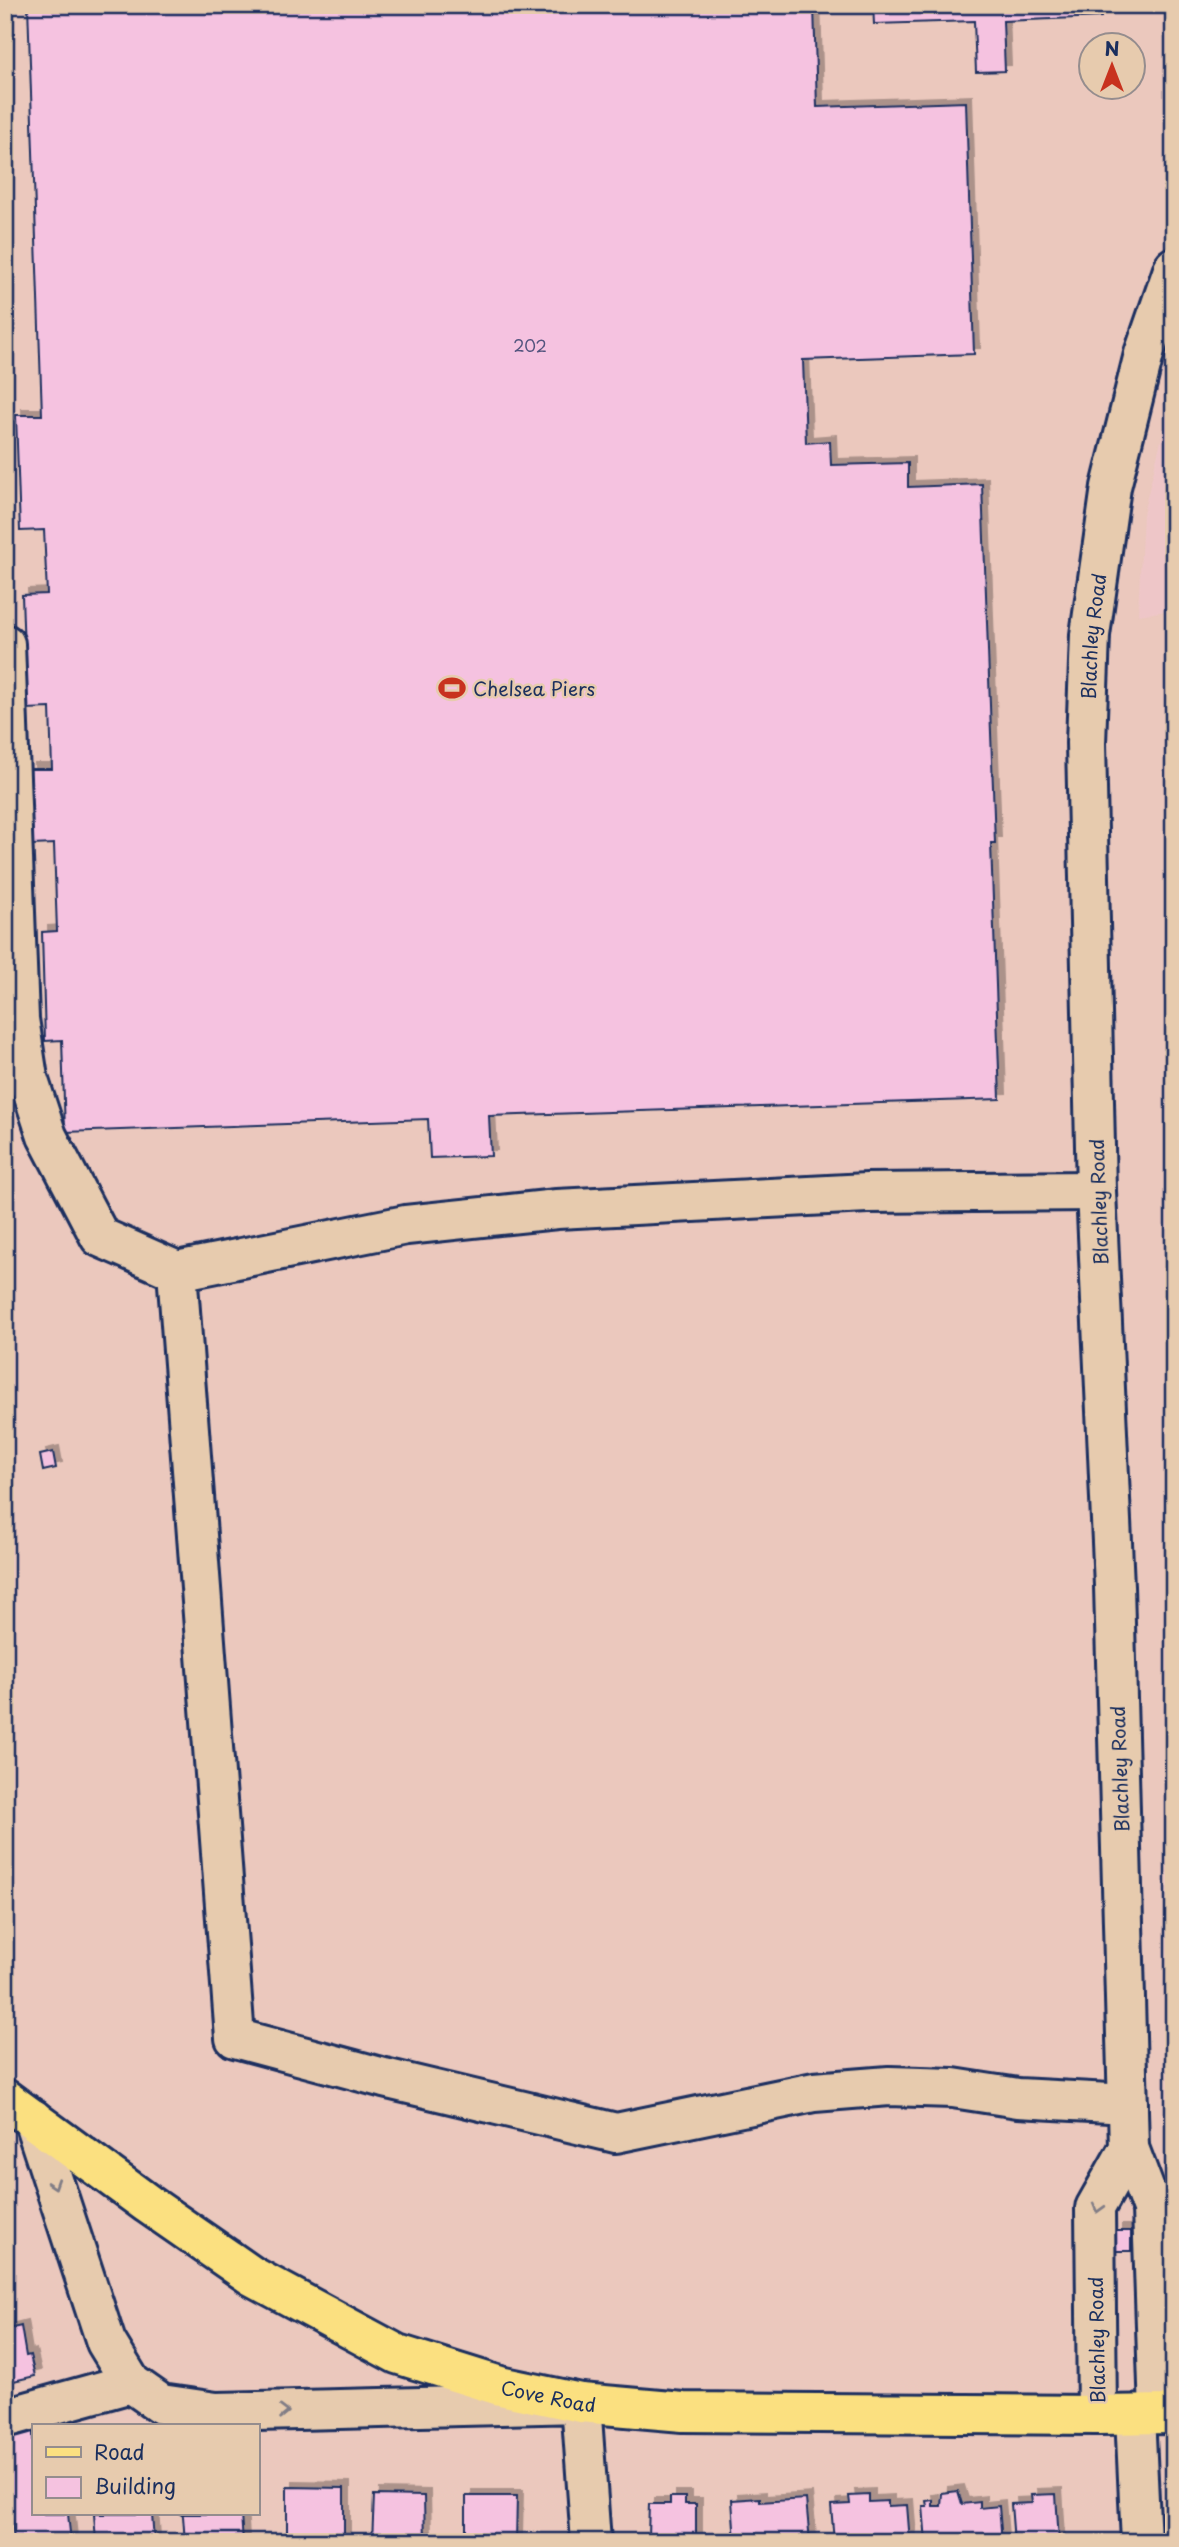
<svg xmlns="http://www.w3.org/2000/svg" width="1179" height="2547" font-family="'Playpen Sans',sans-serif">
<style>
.built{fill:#eec6c8}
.building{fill:#f5c2e0;stroke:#1b2f5e;stroke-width:2;filter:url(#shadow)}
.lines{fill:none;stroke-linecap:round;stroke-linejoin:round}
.minor-casing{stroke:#1b2f5e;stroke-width:44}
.major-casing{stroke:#1b2f5e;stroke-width:44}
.minor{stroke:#e7cbae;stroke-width:38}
.major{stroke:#fbe080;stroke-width:38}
.oneway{stroke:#817d86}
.labels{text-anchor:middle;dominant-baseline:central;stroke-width:5;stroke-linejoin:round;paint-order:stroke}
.number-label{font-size:16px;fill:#52547e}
.street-label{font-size:19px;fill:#1b2f5e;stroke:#e7cbae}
.poi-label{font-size:19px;fill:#1b2f5e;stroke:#e7cbae;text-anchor:start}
</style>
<defs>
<filter id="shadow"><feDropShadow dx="6" dy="-6" stdDeviation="0" flood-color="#0004"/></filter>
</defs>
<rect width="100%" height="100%" fill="#ebc8bd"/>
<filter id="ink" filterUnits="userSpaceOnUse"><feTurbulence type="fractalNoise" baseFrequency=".0143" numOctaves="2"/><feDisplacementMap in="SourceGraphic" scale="14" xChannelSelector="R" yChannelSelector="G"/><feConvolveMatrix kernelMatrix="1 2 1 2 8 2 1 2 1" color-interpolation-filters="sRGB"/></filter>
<g filter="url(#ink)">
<path class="built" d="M1174,387V610L1138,615L1143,514Z"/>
<g class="building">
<path d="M28,5H814L817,107L966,102L974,354L803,360L806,443L830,441L831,465L908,463V487L982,484L995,843H991L1000,1099L489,1116L491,1156L430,1158L428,1119L65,1132L62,1040L45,1041L42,932L57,931L54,844L32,845L29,769H52L50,708L26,709L22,595L47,594L44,530L20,531L16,415H42Z"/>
<path d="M873,5H1101V17L1003,21L1005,71L976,72L974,21L874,24Z"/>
<path d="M53,1452L56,1468L43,1471L40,1455Z"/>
<rect x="1116" y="2231" width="15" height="20"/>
<path d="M21,2326L26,2356L30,2355L35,2376L5,2383V2330Z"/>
<path d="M33,2429V2514H68L71,2542H14L5,2431Z"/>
<path d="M287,2487L344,2488V2542H287Z"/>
<path d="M958,2491L962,2504L980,2502V2508L999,2506L1002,2542H926L923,2506H927L926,2501L933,2500V2506H941L942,2493Z"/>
<path d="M1056,2494L1059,2542H1014L1011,2504L1032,2503L1031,2495Z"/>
<path d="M374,2495L424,2496L425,2542H372Z"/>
<path d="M869,2495V2502L888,2501V2506L907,2505L910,2542H834L831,2505L850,2504L849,2496Z"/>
<path d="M466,2496H517L516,2542H466Z"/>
<path d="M670,2497H685V2504H696V2542H642L648,2536L649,2504H670Z"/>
<path d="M760,2498V2502L806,2499L810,2542H735L732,2500Z"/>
<path d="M94,2514H152L154,2542H96Z"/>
<path d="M180,2514H241L243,2542H185L183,2516Z"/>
</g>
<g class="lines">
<defs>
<g id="minor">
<path d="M5,644L19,1019L28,1078L47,1136L100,1237L177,1271L406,1225L557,1209L867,1193L1096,1191"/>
<path d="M177,1271L235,2038L384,2078L616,2133L814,2092L889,2086L953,2088L1018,2098L1128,2104"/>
<path d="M33,2119L106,2342L131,2383L161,2404L216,2412L581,2403L591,2542"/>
<path id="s1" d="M1159,2414L1152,2209L1129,2148L1114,1586L1096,1191L1086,743L1090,635L1111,487L1144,354L1174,267"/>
<path d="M1097,2415L1095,2208L1129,2148"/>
<path d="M1135,2415L1141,2542"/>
<path d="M5,2418L131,2383"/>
</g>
<g id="major">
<path id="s2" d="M5,2099L148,2204L252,2276L397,2354L500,2386L581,2403L683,2412L1097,2415L1174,2414"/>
</g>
</defs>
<use href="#minor" class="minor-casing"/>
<use href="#major" class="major-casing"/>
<use href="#minor" class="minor"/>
<use href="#major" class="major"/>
</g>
<defs><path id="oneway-chevron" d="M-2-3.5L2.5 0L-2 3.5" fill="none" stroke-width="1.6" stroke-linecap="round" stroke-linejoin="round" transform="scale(1.75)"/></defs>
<g class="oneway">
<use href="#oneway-chevron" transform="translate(54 2184) rotate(72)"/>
<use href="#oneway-chevron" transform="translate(1098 2208) rotate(106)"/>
<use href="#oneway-chevron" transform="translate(284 2412) rotate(-1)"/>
</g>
</g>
<defs>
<symbol id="stadium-bare" viewBox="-9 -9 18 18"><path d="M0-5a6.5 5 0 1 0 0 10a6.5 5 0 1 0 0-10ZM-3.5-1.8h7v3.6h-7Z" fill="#c8321e" stroke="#e7cbae" stroke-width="2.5" paint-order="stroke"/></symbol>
</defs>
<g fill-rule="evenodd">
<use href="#stadium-bare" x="433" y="669" width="38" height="38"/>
</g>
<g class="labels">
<g class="number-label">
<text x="530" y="345">202</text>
</g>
<g class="street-label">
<text stroke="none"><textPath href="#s1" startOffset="1783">Blachley Road</textPath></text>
<text transform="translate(1098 1202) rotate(-92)">Blachley Road</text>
<text transform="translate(1119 1769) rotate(-92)">Blachley Road</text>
<text transform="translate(1096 2340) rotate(-91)">Blachley Road</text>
<text stroke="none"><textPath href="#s2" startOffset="626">Cove Road</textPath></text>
</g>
<g class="poi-label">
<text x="473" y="688">Chelsea Piers</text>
</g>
</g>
<rect width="1179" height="2547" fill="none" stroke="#e7cbae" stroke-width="28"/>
<rect x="14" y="14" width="1151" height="2519" fill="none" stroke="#1b2f5e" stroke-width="2.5" filter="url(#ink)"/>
<rect x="32" y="2424" width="228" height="91" fill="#e7cbae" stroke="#958d8e" stroke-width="2"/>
<rect x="46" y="2447" width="35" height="10" fill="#fbe080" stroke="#958d8e" stroke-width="2"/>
<text x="94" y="2460" font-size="21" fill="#1b2f5e">Road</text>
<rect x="46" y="2477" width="35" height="21" fill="#f5c2e0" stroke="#958d8e" stroke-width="2"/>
<text x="94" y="2494" font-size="21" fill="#1b2f5e">Building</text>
<g transform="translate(1112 66)"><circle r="33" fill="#e7cbae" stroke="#958d8e" stroke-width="2"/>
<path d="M0-5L12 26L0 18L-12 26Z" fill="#c8321e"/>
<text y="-10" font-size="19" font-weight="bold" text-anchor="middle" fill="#1b2f5e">N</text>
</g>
</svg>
